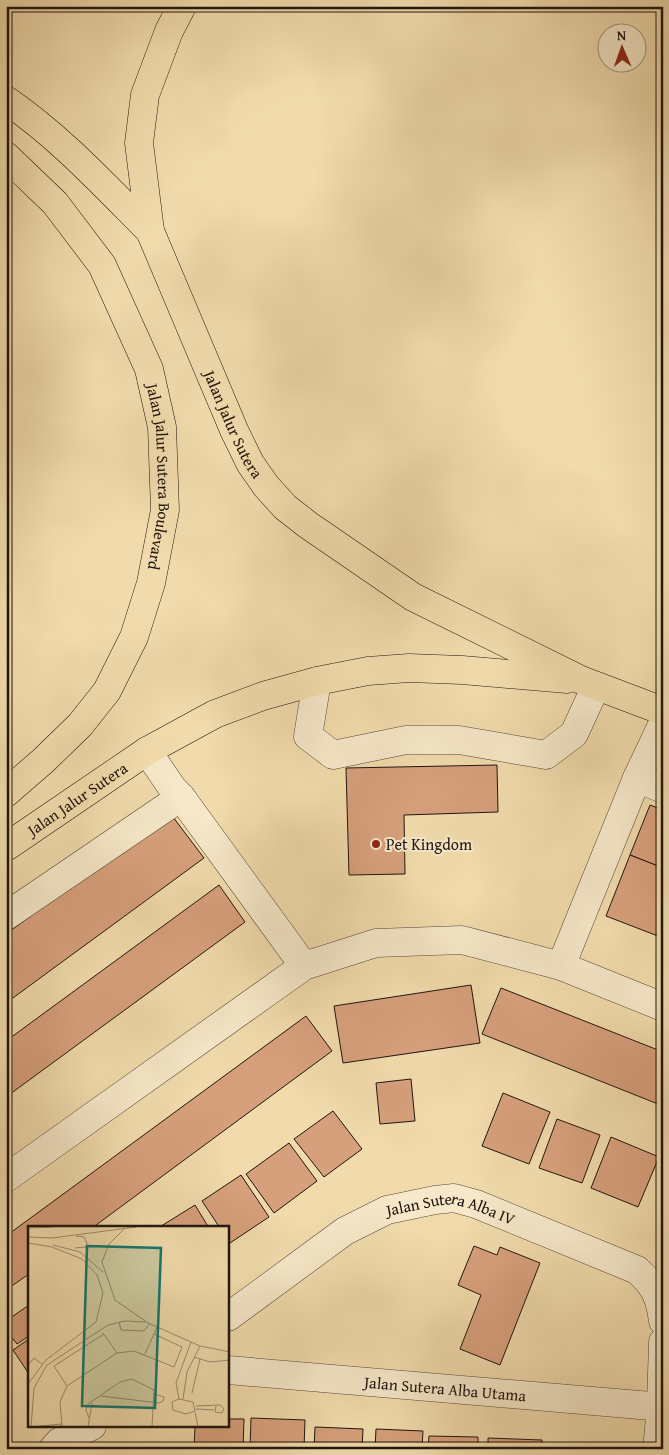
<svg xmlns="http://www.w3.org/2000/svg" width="669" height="1455" font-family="'Gentium Book Plus',serif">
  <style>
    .building { fill: #d7a07c; stroke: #1f150e }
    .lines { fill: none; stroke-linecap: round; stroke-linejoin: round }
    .minor-casing { stroke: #544636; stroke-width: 29 }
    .major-casing { stroke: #1f150e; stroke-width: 29 }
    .minor { stroke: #f6e8c9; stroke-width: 28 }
    .major { stroke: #f1dbac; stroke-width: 28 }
    .poi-dot { fill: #8f2418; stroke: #f6e8c9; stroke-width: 2 }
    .labels { text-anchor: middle; stroke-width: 4; stroke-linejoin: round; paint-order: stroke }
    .street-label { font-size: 16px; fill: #1f150e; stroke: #f6e8c9 }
    .poi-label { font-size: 16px; fill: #1f150e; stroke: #f6e8c9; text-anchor: start }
    .inset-road { fill: none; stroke: #9d8c6d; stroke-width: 1 }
    .view { fill: #0f766e; fill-opacity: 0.15; stroke: #0f766e; stroke-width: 2.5 }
    .inset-edge { fill: none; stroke: #1f150e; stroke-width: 2.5 }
  </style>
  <rect width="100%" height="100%" fill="#f1dbac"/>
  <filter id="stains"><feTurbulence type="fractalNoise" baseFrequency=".004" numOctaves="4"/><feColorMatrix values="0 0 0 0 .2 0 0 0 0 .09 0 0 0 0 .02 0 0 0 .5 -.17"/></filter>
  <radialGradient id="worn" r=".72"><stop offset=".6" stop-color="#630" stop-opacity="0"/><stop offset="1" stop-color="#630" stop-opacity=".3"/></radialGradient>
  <g class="building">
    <polygon points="497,765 498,812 404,815 405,874 349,875 346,768"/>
    <polygon points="650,805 663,810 663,868 630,855"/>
    <polygon points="170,813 204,858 6,1003 6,934"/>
    <polygon points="630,855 663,868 663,938 606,916"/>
    <polygon points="219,885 245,922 6,1097 6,1041"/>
    <polygon points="471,985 480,1043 343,1063 334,1006"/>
    <polygon points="501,988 663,1052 663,1106 482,1034"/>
    <polygon points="306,1016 332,1051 92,1228 29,1228 29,1274 6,1290 6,1236"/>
    <polygon points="411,1079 415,1121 380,1124 376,1083"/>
    <polygon points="503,1093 550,1112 529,1164 482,1146"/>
    <polygon points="333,1111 362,1149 324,1177 294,1139"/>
    <polygon points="557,1119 600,1135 582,1183 539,1168"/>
    <polygon points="611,1137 659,1157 638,1207 591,1188"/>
    <polygon points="289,1143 317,1181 274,1213 246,1174"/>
    <polygon points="241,1175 269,1217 230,1243 228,1239 228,1228 220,1228 202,1201"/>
    <polygon points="195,1205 209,1228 158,1228"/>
    <polygon points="474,1246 497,1255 500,1247 540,1263 500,1365 460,1349 481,1295 458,1285"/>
    <polygon points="29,1305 29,1336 17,1344 6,1330 6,1321"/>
    <polygon points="29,1339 29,1374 13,1350"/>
    <polygon points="251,1418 305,1420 304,1449 250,1449"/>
    <polygon points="228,1419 244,1419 243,1449 194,1449 195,1426 228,1426"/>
    <polygon points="315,1427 363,1429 362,1449 314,1449"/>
    <polygon points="376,1429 423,1431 422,1449 375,1449"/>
    <polygon points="429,1436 478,1437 478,1449 428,1449"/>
    <polygon points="488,1438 542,1440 542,1449 488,1449"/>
  </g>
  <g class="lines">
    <g class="minor-casing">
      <g id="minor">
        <polyline points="317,681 308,736 333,755 406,740 459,740 546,755 574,734 596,686"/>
        <polyline points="147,751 173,789 181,797 304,966"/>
        <polyline points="637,778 663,789"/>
        <polyline points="6,916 181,797"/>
        <polyline points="561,966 637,778 663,723"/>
        <polyline points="6,1178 304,966 376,943 462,940 561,966 663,1007"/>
        <path id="s1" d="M228 1317 345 1231 387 1210 435 1200 454 1198 476 1204 637 1270C655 1286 660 1297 663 1321"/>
        <path id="s2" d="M228 1370 663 1407"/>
        <polyline points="53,1449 59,1442 92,1426"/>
        <polyline points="657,1449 661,1407 663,1342"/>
      </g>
    </g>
    <g class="major-casing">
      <g id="major">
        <path id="s3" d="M182 6 169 31 145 95 139 143 150 231 234 430 250 463 266 486 285 507 308 525 413 597 581 680 663 711"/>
        <path d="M6 100C60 137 104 185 150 231"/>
        <path id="s4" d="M6 156 55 203 102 265 149 369 162 427 165 510 151 583 134 637 107 691 80 725 44 760 6 793"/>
        <path id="s5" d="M6 847 147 751 215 714 263 696 317 681 368 671 409 668 462 670 567 679"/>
      </g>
    </g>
    <use href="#minor" class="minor"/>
    <use href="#major" class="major"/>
  </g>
  <circle class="poi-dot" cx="376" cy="844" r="5"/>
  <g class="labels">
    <g class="street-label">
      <text dy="6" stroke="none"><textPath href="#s3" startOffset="444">Jalan Jalur Sutera</textPath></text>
      <text dy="6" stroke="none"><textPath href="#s4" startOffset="369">Jalan Jalur Sutera Boulevard</textPath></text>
      <text dy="6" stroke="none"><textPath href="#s5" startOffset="86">Jalan Jalur Sutera</textPath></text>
      <text dy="6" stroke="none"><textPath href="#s1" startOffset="258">Jalan Sutera Alba IV</textPath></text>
      <text dy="6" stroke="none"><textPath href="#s2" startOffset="218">Jalan Sutera Alba Utama</textPath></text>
    </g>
    <g class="poi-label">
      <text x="386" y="850">Pet Kingdom</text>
    </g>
  </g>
  <g transform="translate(28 1226)">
    <rect width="201" height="201" fill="#f1dbac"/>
    <path class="inset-road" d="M0 2 25 1M97 2 81 18 74 36 87 74 120 97 172 120 202 126M0 11 24 12 108 1M0 17 24 21 54 33 69 49 75 67 68 96 18 134 0 158M25 19 52 26 75 46M47 22 58 21 59 17 56 11 48 10M91 96 93 104 116 105 122 97M75 107 89 127M117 128 129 101M166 131 182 136 202 134M0 139 6 132 14 138M26 140 76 108M26 140 39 160M164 167 172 133M73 170 131 177 135 175 136 171 127 168M151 173 165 176 167 185 158 188 145 184 144 176ZM151 173 148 157 163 116M155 173 159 146 172 120M168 180 192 179 196 183 194 187 187 186 188 180M168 183 186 184M167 186 170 201M61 192 58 184 60 178 92 156 104 153 126 164 124 201M3 201 34 198M3 201 6 162 19 139 80 99 97 95 117 96M34 201 32 176 39 160 89 127 106 125 146 141 154 121 126 108M60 201 64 177"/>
    <path class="view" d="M59 20 133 22 127 182 54 180Z"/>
    <rect width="201" height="201" class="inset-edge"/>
  </g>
  <rect width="669" height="1455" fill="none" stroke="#f1dbac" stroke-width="25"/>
  <rect x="8" y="8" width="654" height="1440" fill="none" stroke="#1f150e" stroke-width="2.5"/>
  <rect x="12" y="12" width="644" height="1430" fill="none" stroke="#1f150e"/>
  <g transform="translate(622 48) rotate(358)"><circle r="24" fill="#f6e8c9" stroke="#a0947e"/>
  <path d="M0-4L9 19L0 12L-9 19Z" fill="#8f2418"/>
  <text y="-8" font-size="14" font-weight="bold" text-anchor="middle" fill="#1f150e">N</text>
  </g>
  <rect width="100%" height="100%" filter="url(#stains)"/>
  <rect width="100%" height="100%" fill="url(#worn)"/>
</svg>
